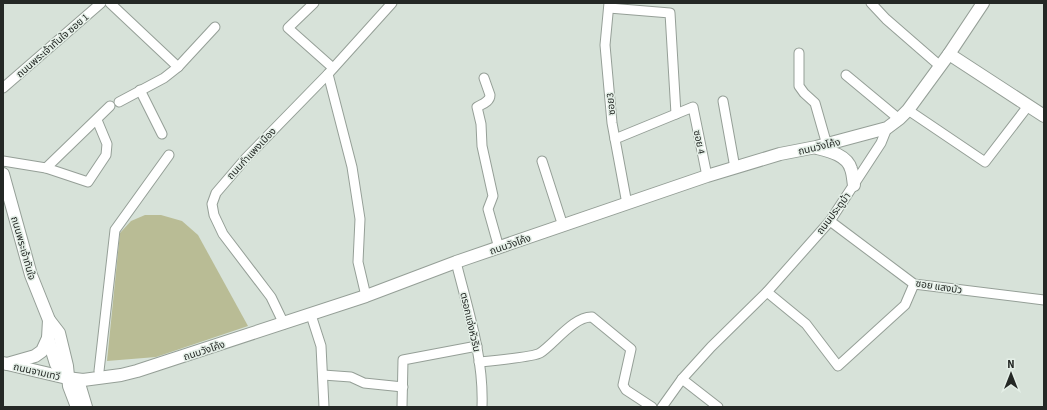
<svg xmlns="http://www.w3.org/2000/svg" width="1047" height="410" font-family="'Source Sans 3','Noto Sans Thai',sans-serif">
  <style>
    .green { fill: #b9bc95 }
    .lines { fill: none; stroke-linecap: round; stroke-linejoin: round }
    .street-casing { stroke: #959f97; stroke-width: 11 }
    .secondary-casing { stroke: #959f97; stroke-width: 14 }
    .street { stroke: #fff; stroke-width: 9 }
    .secondary { stroke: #fff; stroke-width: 12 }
    .labels { text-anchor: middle; stroke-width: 3; stroke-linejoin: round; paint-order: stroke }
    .street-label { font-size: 10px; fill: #242825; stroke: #e4efe7 }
  </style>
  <rect width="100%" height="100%" fill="#d7e2d9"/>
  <polygon class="green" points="145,215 161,215 182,221 198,235 248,326 156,357 107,361 120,233 131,221"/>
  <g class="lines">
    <g class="street-casing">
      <g id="street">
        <polyline points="110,3 178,67"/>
        <polyline points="314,3 288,28 333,68"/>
        <polyline points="609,3 605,45 612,123 627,204"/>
        <polyline points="871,3 886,19 940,66"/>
        <polyline points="609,8 670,13 676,114"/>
        <polyline points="799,53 799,86 804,93 815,103 827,145"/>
        <polyline points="328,74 352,167 360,219 358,262 366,296"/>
        <polyline points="846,75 899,119"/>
        <path d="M484 78 490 95C490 102 482 104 477 107L481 124 482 146 493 196 488 209 499 248"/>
        <polyline points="3,88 101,3"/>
        <polyline points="140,90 162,134"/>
        <polyline points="723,101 735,168"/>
        <polyline points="119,102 164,78 178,67 215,27"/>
        <polyline points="908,110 985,162 1028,106"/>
        <polyline points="615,139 693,107 707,176"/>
        <polyline points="3,161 46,168 88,182 106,155 107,144 97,120"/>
        <polyline points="542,161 563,226"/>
        <polyline points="46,168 110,106"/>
        <polyline points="830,221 914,284 1044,300"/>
        <path d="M456 262C468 310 484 358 482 407"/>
        <polyline points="767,292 806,324 838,366 905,305 914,284"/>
        <polyline points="311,315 321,346 324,407"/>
        <polyline points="284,324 271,297 223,234 214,215 212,204 216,193 246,158 328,74 392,3"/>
        <path d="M479 362C489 361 534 357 540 353 554 344 574 316 592 317L631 349 623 385 626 390 652 407"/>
        <polyline points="99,371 115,230 169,155"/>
        <polyline points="323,375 351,377 364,383 403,387"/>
        <polyline points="682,379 718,407"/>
        <polyline points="402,407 403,360 477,346"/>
        <polyline points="662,407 682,379 711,347 767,292 830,221 881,143 887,128"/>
      </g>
    </g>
    <g class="secondary-casing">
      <g id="secondary">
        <polyline points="949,54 1044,116"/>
        <path d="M817 148C829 151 847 155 851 169 853 174 853 180 854 185"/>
        <polyline points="3,174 31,275 49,320 59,333 67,366 69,386 77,407"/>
        <polyline points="49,320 48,338 56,364 67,378 80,387 86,407"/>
        <polyline points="3,363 67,378 83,380 121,375 137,371 366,296 456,262 707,176 780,154 816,147 887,128 899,119 908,110 949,54 983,3"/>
        <polyline points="7,364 35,356 42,351 48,338"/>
      </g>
    </g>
    <use href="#street" class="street"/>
    <use href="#secondary" class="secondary"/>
  </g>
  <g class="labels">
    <g class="street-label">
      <text transform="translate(52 45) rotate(-41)" y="4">ถนนพระเจ้าทันใจ ซอย 1</text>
      <text transform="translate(610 104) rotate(-95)" y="4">ซอย3</text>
      <text transform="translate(700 142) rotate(78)" y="4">ซอย 4</text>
      <text transform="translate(819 146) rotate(-13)" y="4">ถนนวังโค้ง</text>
      <text transform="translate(251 153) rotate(-47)" y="4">ถนนกำแพงเมือง</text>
      <text transform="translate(833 213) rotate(-53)" y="4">ถนนประตูม้า</text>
      <text transform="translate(510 244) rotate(-19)" y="4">ถนนวังโค้ง</text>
      <text transform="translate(24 248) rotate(74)" y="4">ถนนพระเจ้าทันใจ</text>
      <text transform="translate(939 286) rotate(9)" y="4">ซอย แสงบัว</text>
      <text transform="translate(471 322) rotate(77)" y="4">ตรอกแจ่งหัวริน</text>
      <text transform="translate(204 350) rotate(-18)" y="4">ถนนวังโค้ง</text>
      <text transform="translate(37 371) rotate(13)" y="4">ถนนจามเทวี</text>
    </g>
  </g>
  <rect width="1047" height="410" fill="none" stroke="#242825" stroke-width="8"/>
  <g transform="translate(1011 374)" stroke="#e4efe7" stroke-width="3" paint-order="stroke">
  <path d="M0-3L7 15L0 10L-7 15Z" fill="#242825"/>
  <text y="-6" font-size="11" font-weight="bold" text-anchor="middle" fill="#242825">N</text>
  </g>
</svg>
